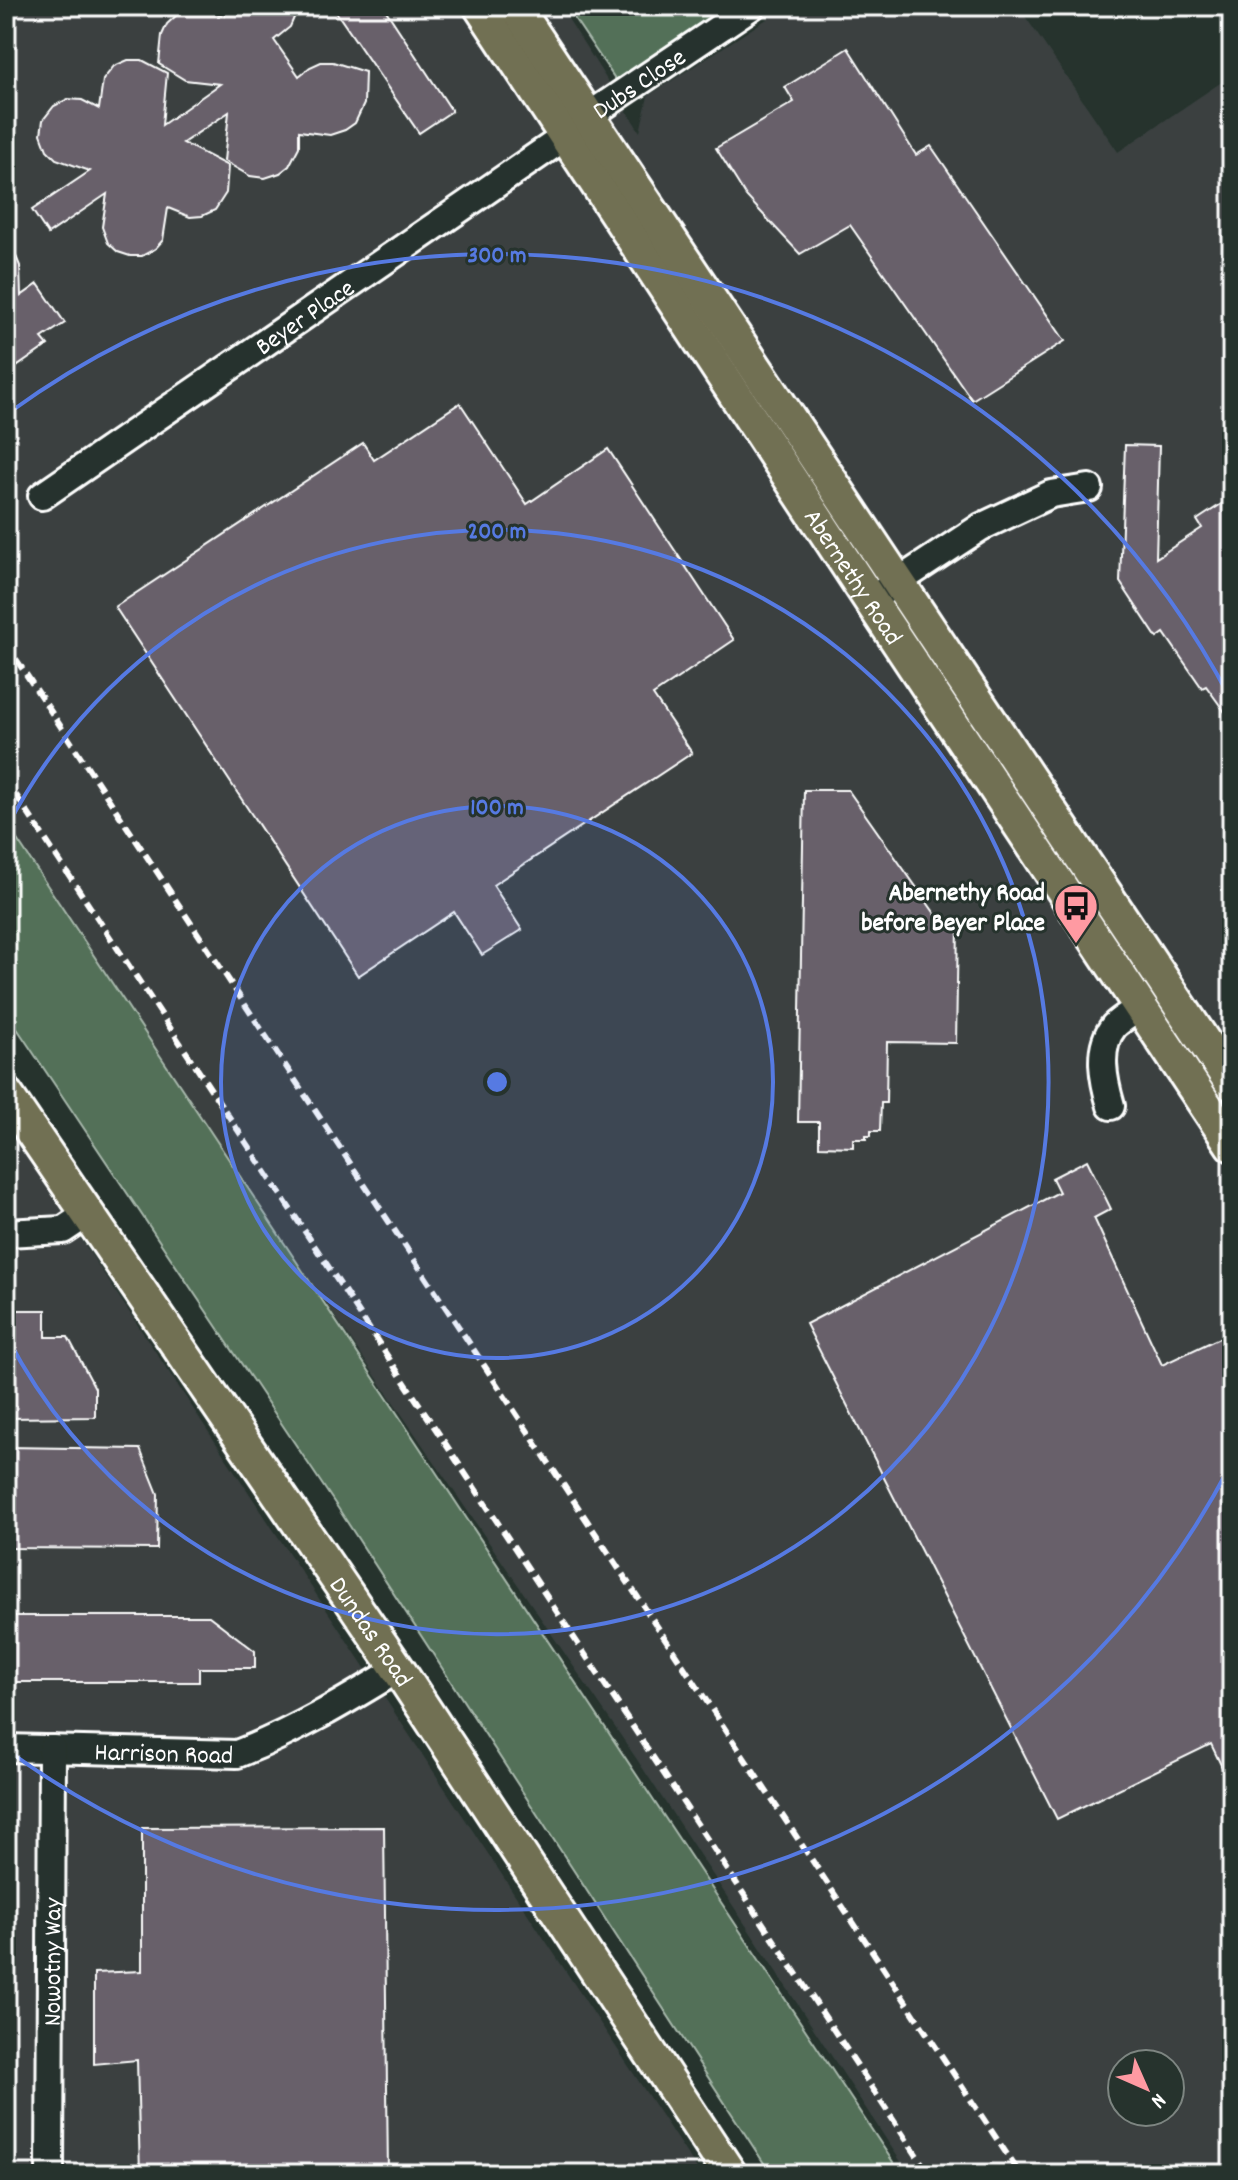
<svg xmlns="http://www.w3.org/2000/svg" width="1238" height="2180" font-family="Dekko,sans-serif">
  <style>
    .built { fill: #3a4140; fill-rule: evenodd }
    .green { fill: #527058; stroke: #a8b8ac; stroke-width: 2 }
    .building { fill: #67616b; stroke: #fff; stroke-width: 2 }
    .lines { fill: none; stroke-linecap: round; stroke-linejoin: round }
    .minor-casing { stroke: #fff; stroke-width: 32 }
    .major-casing { stroke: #fff; stroke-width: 38 }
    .minor { stroke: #26332d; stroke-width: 26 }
    .major { stroke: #716f52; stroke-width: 32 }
    .rail { stroke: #fff; stroke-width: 6; stroke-dasharray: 12 6; stroke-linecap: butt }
    .ring { fill: none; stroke: #567ae2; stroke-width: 4 }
    .labels { text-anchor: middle; stroke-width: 6; stroke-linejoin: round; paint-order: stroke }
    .street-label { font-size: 26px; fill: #fff; stroke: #26332d }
    .poi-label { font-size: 26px; font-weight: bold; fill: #fff; stroke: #26332d; text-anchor: end }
    .centre { fill: #567ae2; stroke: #26332d; stroke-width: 4 }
    .ring-label { font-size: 24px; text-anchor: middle; font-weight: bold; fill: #567ae2; stroke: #26332d; stroke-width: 6; stroke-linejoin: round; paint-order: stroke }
  </style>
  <rect width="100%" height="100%" fill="#26332d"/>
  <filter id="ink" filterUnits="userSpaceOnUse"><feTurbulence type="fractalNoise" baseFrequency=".0125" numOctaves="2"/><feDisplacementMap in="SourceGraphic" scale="16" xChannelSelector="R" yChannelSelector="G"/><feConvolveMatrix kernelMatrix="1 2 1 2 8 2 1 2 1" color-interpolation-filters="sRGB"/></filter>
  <g filter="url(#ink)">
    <g class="built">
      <path d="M6 6H560L640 132 648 96 787 6H1018L1118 152 1232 75V2174H909L638 1761 109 985 6 826ZM1122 2064H1170V2112H1122Z"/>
      <polygon points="6,1126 663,2118 700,2174 6,2174"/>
    </g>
    <g class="green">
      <polygon points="566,6 752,6 624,92"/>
      <polygon points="6,823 901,2174 771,2174 338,1508 6,1012"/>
    </g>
    <g class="building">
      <polygon points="226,6 299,6 290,27 274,40 299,76 310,67 321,62 333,62 365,72 364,104 355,123 345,130 330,135 299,131 299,147 289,166 280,173 265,178 250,176 224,161 229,112 183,143 228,166 226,193 215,210 202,216 190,217 168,208 163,240 155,249 142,256 130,256 118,252 108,243 102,227 107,194 48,234 32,210 90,171 56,159 47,150 41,134 43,120 54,106 68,99 82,100 99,109 103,80 114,66 128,60 142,60 167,73 162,125 220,84 185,80 159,64 162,35 167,24 179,13 191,9 202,9 225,16"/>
      <polygon points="332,6 383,6 452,111 419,133"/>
      <polygon points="848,48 916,155 931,146 1065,341 972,400 850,225 800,254 746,196 716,148 794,102 785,87"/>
      <polygon points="6,232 20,266 21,296 38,284 65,323 42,338 48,345 15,368 6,355"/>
      <polygon points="460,403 527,504 608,449 734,640 653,695 692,753 493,885 522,930 482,955 454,912 358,976 115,607 363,443 374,460"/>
      <polygon points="1125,445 1159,446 1156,558 1202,528 1197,520 1232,497 1232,722 1206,686 1202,688 1164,633 1157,638 1120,582"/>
      <polygon points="804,790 848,790 943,925 958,925 956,1043 887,1042 886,1103 881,1103 880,1131 871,1131 871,1136 866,1136 866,1139 853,1139 853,1147 819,1146 819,1122 798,1122"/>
      <polygon points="1087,1160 1111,1209 1094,1218 1162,1365 1232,1332 1232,1788 1211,1744 1057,1819 806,1324 1059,1192 1052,1178"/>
      <polygon points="6,1310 46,1310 46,1337 68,1337 95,1388 95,1417 6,1418"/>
      <polygon points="6,1447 140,1449 158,1494 157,1549 6,1548"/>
      <polygon points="6,1616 209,1616 255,1651 255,1668 199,1668 199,1682 6,1682"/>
      <polygon points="384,1827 388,2174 140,2174 137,2060 94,2064 94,1973 142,1971 142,1828"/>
    </g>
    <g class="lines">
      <g class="minor-casing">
        <g id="minor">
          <path id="s1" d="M42 496 566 136 587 117 752 6"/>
          <polyline points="870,600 981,527 1051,494 1089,488"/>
          <path d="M1111 1106C1104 1082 1096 1048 1114 1026 1121 1019 1132 1013 1140 1007"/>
          <polyline points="6,1233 63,1230 87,1214"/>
          <path id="s2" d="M6 1748 237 1754C294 1732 346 1701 398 1669"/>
          <path id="s3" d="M50 2174 52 1749"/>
        </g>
      </g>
      <g class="major-casing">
        <g id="major">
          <path id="s4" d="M480 6 870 600 1232 1145"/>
          <polyline points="515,6 1232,1084"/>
          <path id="s5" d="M6 1094 398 1669 730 2174"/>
        </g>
      </g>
      <use href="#minor" class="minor"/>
      <use href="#major" class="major"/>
      <g class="rail">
        <polyline points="6,644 1020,2174"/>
        <polyline points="6,780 929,2174"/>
      </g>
    </g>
  </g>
  <circle cx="497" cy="1082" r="276" fill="#567ae2" fill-opacity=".12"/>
  <g class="ring">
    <circle cx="497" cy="1082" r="276"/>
    <path d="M7 827A552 552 0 1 1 7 1337"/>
    <path d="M1231 1464A828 828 0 0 1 10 1752M10 412A828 828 0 0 1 1231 700"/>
  </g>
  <defs>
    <g id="bus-pin" transform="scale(2.3)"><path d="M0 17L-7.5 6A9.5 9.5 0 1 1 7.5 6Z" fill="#ff9aa2" stroke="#26332d"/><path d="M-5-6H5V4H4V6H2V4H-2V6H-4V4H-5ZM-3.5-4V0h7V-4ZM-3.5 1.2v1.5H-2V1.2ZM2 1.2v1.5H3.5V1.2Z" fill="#111"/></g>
  </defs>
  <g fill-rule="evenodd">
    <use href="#bus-pin" x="1076" y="906"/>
  </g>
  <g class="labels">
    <g class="street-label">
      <text dy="9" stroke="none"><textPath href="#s1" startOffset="726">Dubs Close</textPath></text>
      <text dy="9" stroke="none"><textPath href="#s1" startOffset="318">Beyer Place</textPath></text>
      <text dy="9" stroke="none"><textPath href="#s4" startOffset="682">Abernethy Road</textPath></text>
      <text dy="9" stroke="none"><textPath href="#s5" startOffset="650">Dundas Road</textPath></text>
      <text dy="9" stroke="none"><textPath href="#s2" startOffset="158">Harrison Road</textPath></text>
      <text dy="9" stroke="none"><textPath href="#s3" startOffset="212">Nowotny Way</textPath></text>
    </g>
    <g class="poi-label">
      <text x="1045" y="900">Abernethy Road<tspan x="1045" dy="30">before Beyer Place</tspan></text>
    </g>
  </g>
  <circle cx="497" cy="1082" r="12" class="centre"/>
  <g class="ring-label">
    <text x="497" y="262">300 m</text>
    <text x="497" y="538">200 m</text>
    <text x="497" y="814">100 m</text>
  </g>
  <rect width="1238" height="2180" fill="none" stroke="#26332d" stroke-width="32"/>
  <rect x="16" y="16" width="1206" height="2148" fill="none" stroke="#fff" stroke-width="3" filter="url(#ink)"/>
  <g transform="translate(1146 2088) rotate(135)"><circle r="38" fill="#26332d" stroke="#7d8581" stroke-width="2"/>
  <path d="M0-6L14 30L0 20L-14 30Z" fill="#ff9aa2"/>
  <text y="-12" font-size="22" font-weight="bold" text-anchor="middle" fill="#ffffff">N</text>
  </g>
</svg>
